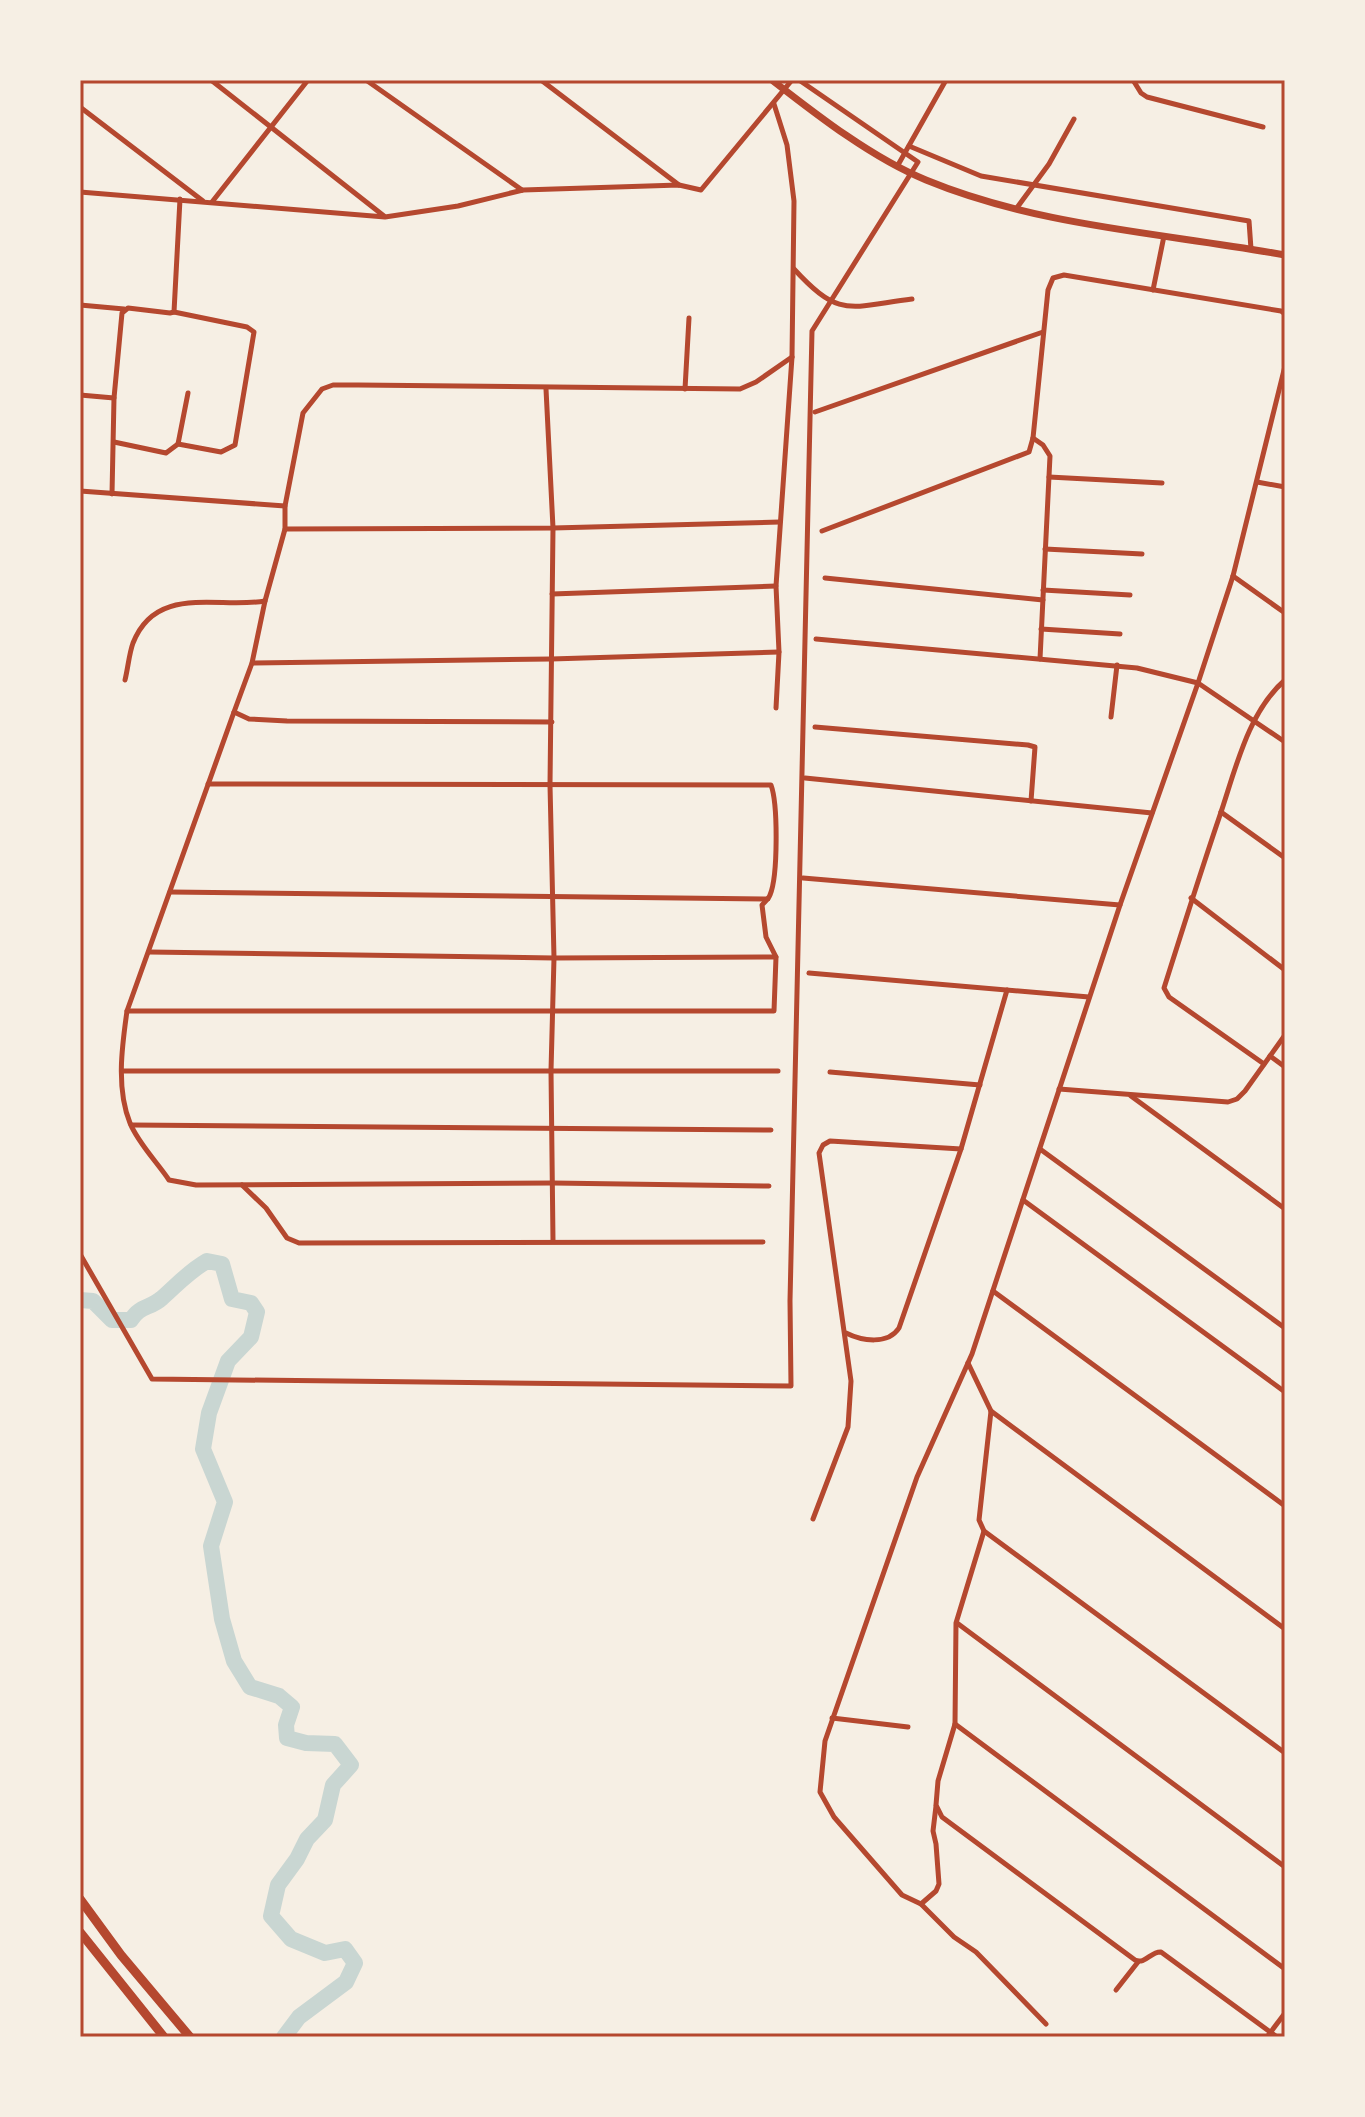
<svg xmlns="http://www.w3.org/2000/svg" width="1365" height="2117" font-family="'Golos Text',sans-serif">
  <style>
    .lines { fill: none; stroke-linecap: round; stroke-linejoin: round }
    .river { stroke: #c9d6d2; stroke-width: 16 }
    .minor { stroke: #b5482f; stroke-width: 5 }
    .secondary { stroke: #b5482f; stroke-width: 7 }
    .motorway { stroke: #b5482f; stroke-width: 9 }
    .neatline { fill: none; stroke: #b5482f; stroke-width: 3 }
  </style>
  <rect width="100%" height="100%" fill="#f6efe4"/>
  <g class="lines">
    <path class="river" d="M80 1300 93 1301 112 1320H131C140 1305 150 1309 162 1298 178 1284 188 1272 207 1261L222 1264 232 1299 251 1303 257 1312 251 1337 228 1361 209 1413 203 1449 225 1502 211 1546 222 1619 234 1661 250 1687 279 1696 292 1707 286 1725 287 1738 306 1743 335 1744 351 1765 333 1785 325 1820 307 1839 297 1859 278 1885 271 1916 291 1939 325 1953 345 1949 355 1963 346 1982 299 2017 284 2037"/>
    <g class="minor">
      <polyline points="211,80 384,216"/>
      <polyline points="366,80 522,190"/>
      <polyline points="541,80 679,185"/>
      <polyline points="1133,80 1141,93 1147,97 1263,127"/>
      <polyline points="774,104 787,145 794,201 792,357 776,586 779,652 776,708"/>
      <polyline points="80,107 203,201"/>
      <polyline points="909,146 981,176 1249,221 1251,249"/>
      <polyline points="898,165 946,80"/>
      <polyline points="80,192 385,217 458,206 523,190 679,185 701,190 792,80"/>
      <polyline points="212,202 308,80"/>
      <polyline points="1016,209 1049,164 1074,119"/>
      <path d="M794 269C840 319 849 307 912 299"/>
      <polyline points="1153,290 1164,236"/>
      <polyline points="80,305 124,309"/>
      <polyline points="546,389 553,528 550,785 554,958 551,1071 553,1241"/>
      <polyline points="685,389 689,318"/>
      <polyline points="80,395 114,398"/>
      <polyline points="815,412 1043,332"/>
      <polyline points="1033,438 1043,445 1050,456 1040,659"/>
      <polyline points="114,442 166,453 178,444 221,452 235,445 254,332 247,327 174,312"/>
      <polyline points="178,444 188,393"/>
      <polyline points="1049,477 1162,483"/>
      <polyline points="1257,482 1285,487"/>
      <polyline points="80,491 285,506"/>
      <polyline points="112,494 114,398 122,313 128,308 170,313 174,312 180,199"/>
      <polyline points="285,529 553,528 780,522"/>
      <polyline points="822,531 1029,452 1033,438 1048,290 1053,278 1064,275 1281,311 1285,314"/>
      <polyline points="1045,549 1142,554"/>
      <polyline points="1233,576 1285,613"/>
      <polyline points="825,578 1043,600"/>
      <polyline points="1043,590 1130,595"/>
      <polyline points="552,594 776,586"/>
      <polyline points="1041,629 1120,634"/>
      <polyline points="816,639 1137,668 1198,683 1285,742"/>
      <polyline points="252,663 551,659 779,652"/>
      <path d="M125 680C128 668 129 654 133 643 156 584 218 609 265 601"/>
      <path d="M234 712 127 1011C122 1046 116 1089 130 1123 138 1143 157 1162 169 1180L196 1185 553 1183 769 1186"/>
      <polyline points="1111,717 1117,665"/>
      <polyline points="552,722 287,721 249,719 234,712 252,663 265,601 285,529 285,506 303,413 322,389 333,385 358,385 740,389 756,382 792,357"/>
      <polyline points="815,727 1028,745 1035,747 1031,801"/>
      <polyline points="805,778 1152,813"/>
      <polyline points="1221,812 1285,858"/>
      <polyline points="803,878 1120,905"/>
      <polyline points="170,892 768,899"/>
      <polyline points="1191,898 1285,970"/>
      <polyline points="149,952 554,958 776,957"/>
      <polyline points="809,973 1089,997"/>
      <path d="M127 1011H774L776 957 766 937 762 905C764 903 769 898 770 895 778 876 778 804 771 785L208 784"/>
      <polyline points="1270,1056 1285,1067"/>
      <path d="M1264 1064 1169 997 1164 988C1182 931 1200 874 1219 818 1235 772 1247 713 1285 680"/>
      <polyline points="123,1071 778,1071"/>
      <polyline points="830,1072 980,1085"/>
      <polyline points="1059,1089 1228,1102 1237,1099 1245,1091 1285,1035"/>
      <polyline points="1131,1096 1285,1209"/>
      <polyline points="131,1125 771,1130"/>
      <polyline points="1040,1149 1285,1328"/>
      <polyline points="242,1185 266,1208 287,1238 299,1243 763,1242"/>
      <polyline points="1023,1200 1285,1392"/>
      <polyline points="80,1254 152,1379 791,1386 790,1301 812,331 918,162 799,80"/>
      <polyline points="993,1291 1285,1506"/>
      <path d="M846 1333C862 1341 888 1345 899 1328L961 1149 1007 990"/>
      <path d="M968 1363 991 1411 979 1520 984 1531 956 1623 955 1724 938 1781 936 1805 942 1817 1135 1960C1145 1965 1151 1951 1161 1952L1277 2037"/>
      <polyline points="991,1411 1285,1629"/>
      <polyline points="813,1519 848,1427 851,1381 819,1153 823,1145 830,1141 961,1149"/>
      <polyline points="984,1531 1285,1753"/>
      <polyline points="957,1623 1285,1867"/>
      <polyline points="832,1718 908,1727"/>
      <polyline points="955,1724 1285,1969"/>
      <polyline points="936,1806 933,1831 936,1844 939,1884 936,1891 921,1904 954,1937 976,1952 1046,2024"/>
      <polyline points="921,1904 902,1895 834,1817 820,1792 825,1741 917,1477 972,1354 1120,905 1198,683 1233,576 1285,366"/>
      <polyline points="1116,1990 1138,1962"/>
      <polyline points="1267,2037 1285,2013"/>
    </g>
    <path class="secondary" d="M772 80C817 115 872 158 926 180 1040 227 1165 233 1285 255"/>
    <g class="motorway">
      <polyline points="80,1899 121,1955 190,2037"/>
      <polyline points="80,1932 164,2037"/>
    </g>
  </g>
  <rect width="1365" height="2117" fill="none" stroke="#f6efe4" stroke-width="164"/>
  <rect x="82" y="82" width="1201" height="1953" class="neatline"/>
</svg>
